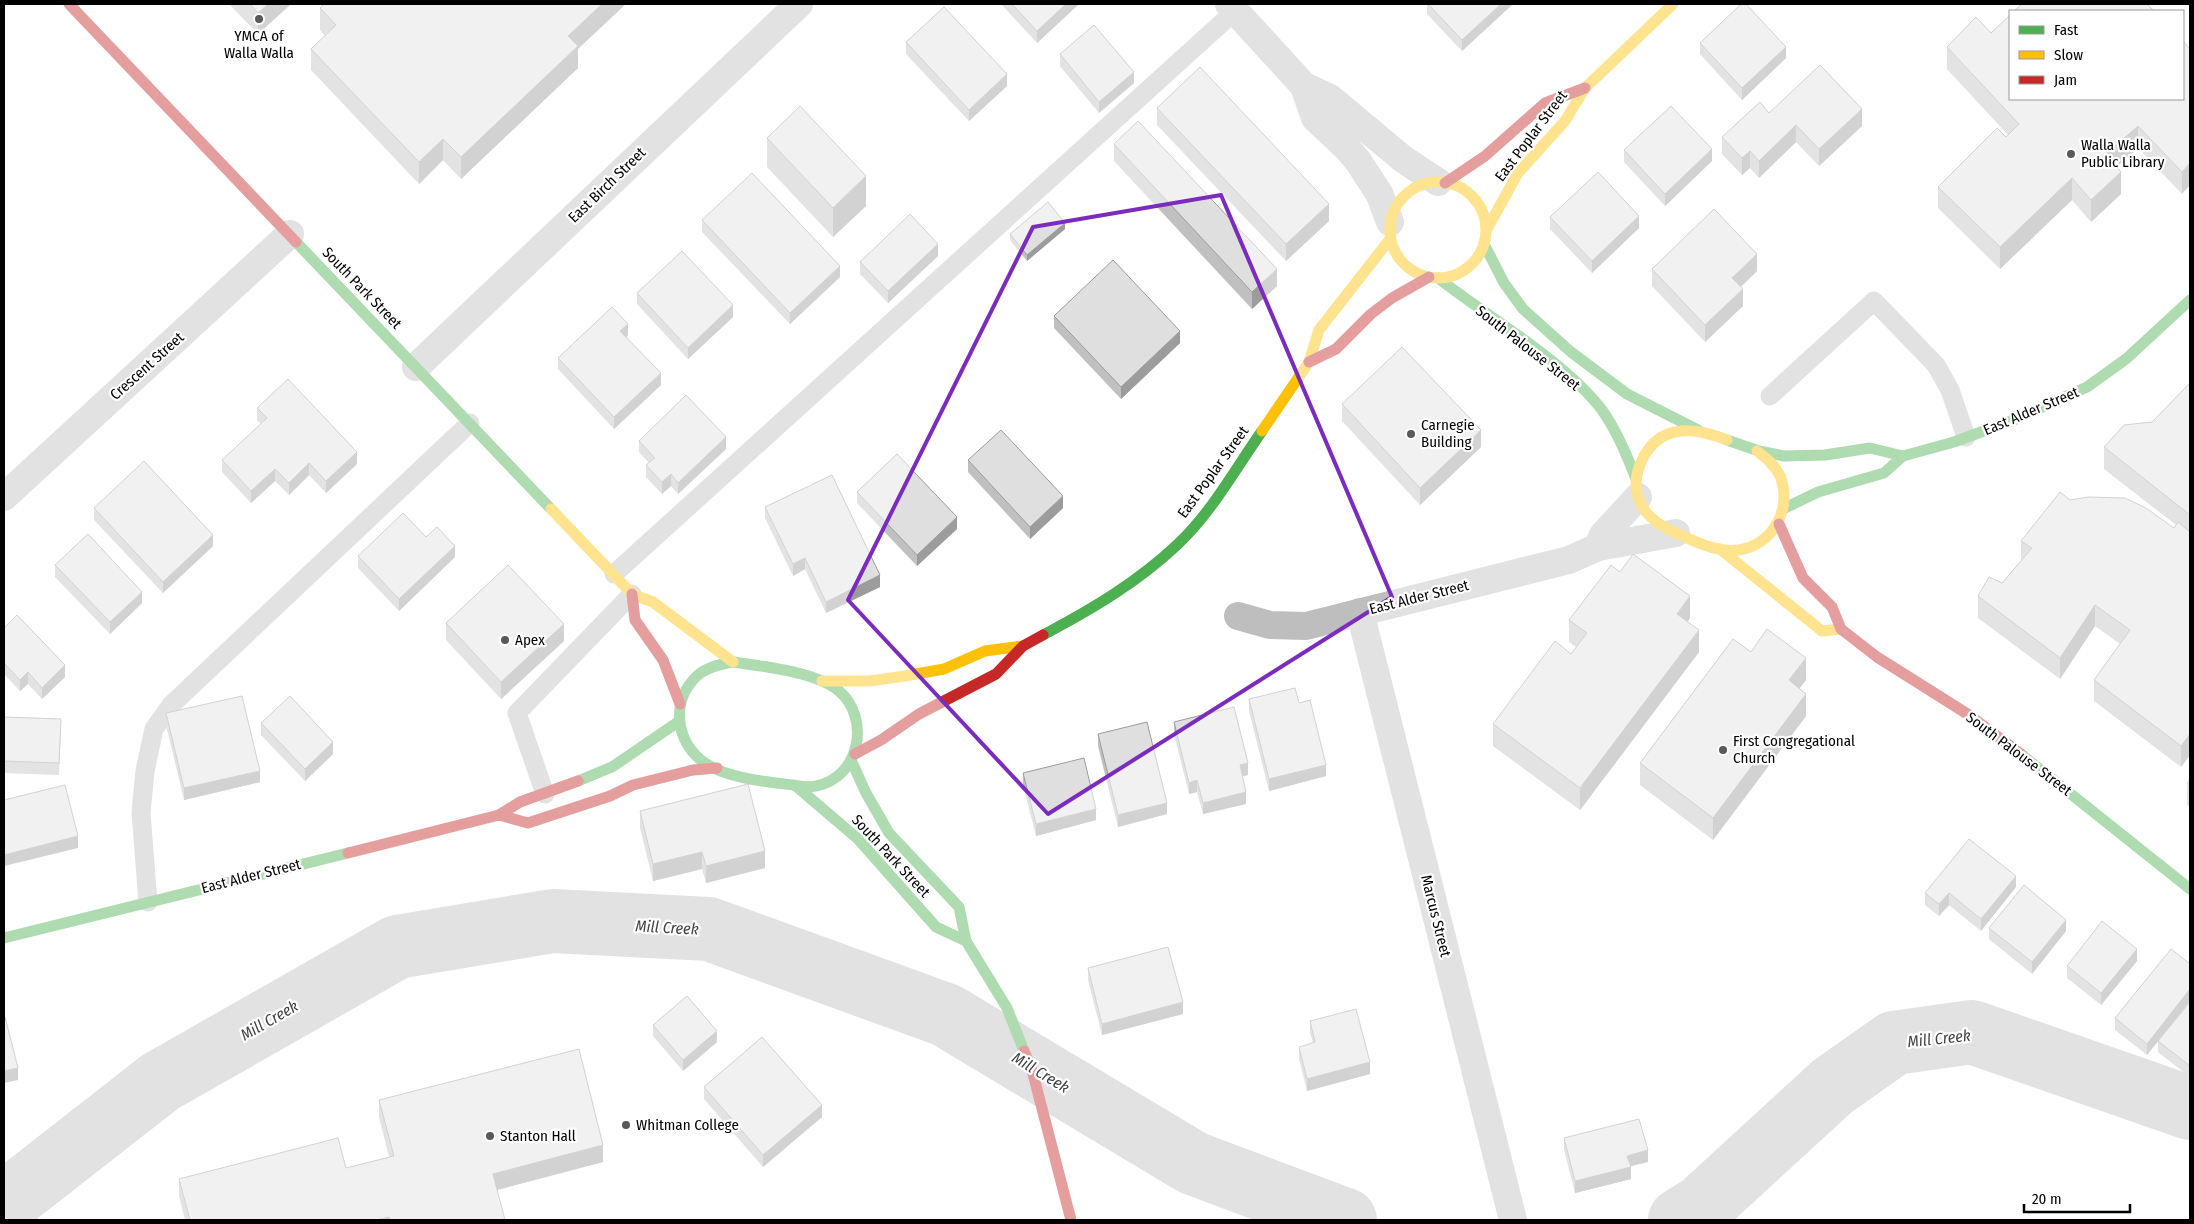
<svg xmlns="http://www.w3.org/2000/svg" width="2194" height="1224" font-family="'Fira Sans Condensed',sans-serif">
  <style>
    .lines { fill: none; stroke-linecap: round; stroke-linejoin: round }
    .river { stroke: #bfbfbf; stroke-width: 64 }
    .lane { stroke: #bebebe; stroke-width: 19 }
    .street { stroke: #bebebe; stroke-width: 28 }
    .fast { stroke: #4caf50; stroke-width: 11 }
    .slow { stroke: #ffc107; stroke-width: 11 }
    .jam { stroke: #c62828; stroke-width: 11 }
    .wall { fill: #c0c0c0 }
    .shaded-wall { fill: #9c9c9c }
    .building { fill: #dfdfdf; stroke: #9c9c9c }
    .marked { fill: none; stroke: #7b2cbf; stroke-width: 4; stroke-linejoin: round }
    .poi-dot { fill: #595959; stroke: #fff; stroke-width: 2 }
    .labels { text-anchor: middle; stroke-width: 4.5; stroke-linejoin: round; paint-order: stroke }
    .poi-label { font-size: 15px; fill: #000; stroke: #fff; text-anchor: start }
    .street-label { font-size: 15px; fill: #000; stroke: #fff }
    .water-label { font-size: 16px; font-style: italic; fill: #444; stroke: #fff }
  </style>
  <rect width="100%" height="100%" fill="#fff"/>
  <g class="lines">
    <g class="river">
      <polyline points="4,1204 160,1082 397,947 553,921 709,929 946,1015 1193,1163 1345,1220"/>
      <polyline points="1680,1220 1701,1207 1833,1086 1894,1043 1972,1032 2190,1108"/>
    </g>
    <g class="lane">
      <polyline points="1770,396 1874,301 1936,365 1950,390 1966,437"/>
      <polyline points="614,574 1235,11"/>
      <polyline points="545,794 517,713 632,594"/>
      <polyline points="148,902 141,813 145,771 154,729 171,705 470,423"/>
    </g>
    <g class="street">
      <polyline points="1229,4 1304,86 1330,98 1403,159 1438,182"/>
      <polyline points="1304,86 1315,118 1347,148 1358,161 1380,195 1390,222"/>
      <polyline points="416,367 799,4"/>
      <polyline points="4,497 290,234"/>
      <polyline points="1598,547 1603,535 1638,497"/>
      <polyline points="1360,612 1513,1220"/>
      <polyline points="1238,616 1270,625 1306,626 1569,560 1598,547 1676,533"/>
    </g>
    <g class="fast">
      <polyline points="296,242 551,509"/>
      <polyline points="1484,244 1504,283 1523,309 1571,352 1627,394 1698,430"/>
      <path d="M1438 278C1489 318 1564 360 1602 410 1617 431 1627 455 1636 479"/>
      <polyline points="1727,440 1759,451 1784,456 1825,455 1870,448 1903,456"/>
      <polyline points="1785,508 1818,492 1884,473 1903,456 1954,442 2016,419 2087,387 2126,359 2190,300"/>
      <path d="M1043 635C1092 609 1138 582 1178 544 1212 512 1236 468 1262 431"/>
      <path d="M733 662C761 666 817 672 839 691 871 718 860 778 816 786 808 788 800 786 793 785 768 782 726 778 705 763 675 743 670 700 698 675 707 667 721 664 733 662Z"/>
      <polyline points="2022,755 2190,889"/>
      <polyline points="851,760 866,793 889,833 959,907 966,941 1007,1008 1024,1051"/>
      <polyline points="578,781 612,767 678,722"/>
      <polyline points="796,786 858,839 936,927 966,941"/>
      <polyline points="4,938 348,853"/>
    </g>
    <g class="slow">
      <circle cx="1438" cy="230" r="48"/>
      <polyline points="1487,229 1518,173 1565,121 1585,88 1673,4"/>
      <polyline points="1262,431 1309,362 1319,330 1390,239"/>
      <path d="M1727 440C1711 434 1693 428 1675 432 1649 437 1632 469 1637 494 1642 514 1658 525 1676 533 1694 541 1717 553 1738 550 1773 546 1793 508 1780 476 1775 465 1766 458 1757 451"/>
      <polyline points="551,509 632,594 653,602 733,662"/>
      <polyline points="1720,549 1822,631 1841,629"/>
      <polyline points="822,681 869,681 905,676 944,669 985,651 1023,646"/>
    </g>
    <g class="jam">
      <polyline points="69,4 296,242"/>
      <polyline points="1445,183 1485,156 1545,103 1585,88"/>
      <polyline points="1309,362 1336,349 1371,314 1392,298 1429,277"/>
      <polyline points="1779,524 1803,578 1832,607 1841,629 1877,657 1969,715 2022,755"/>
      <polyline points="632,594 635,620 663,660 680,704"/>
      <polyline points="855,754 881,740 919,714 996,674 1023,646 1043,635"/>
      <polyline points="499,815 528,823 610,796 633,785 693,770 717,768"/>
      <polyline points="348,853 499,815 520,802 578,781"/>
      <polyline points="1024,1051 1032,1070 1071,1220"/>
    </g>
  </g>
  <g class="wall">
    <polygon points="229,4 291,4 258,34"/>
    <polygon points="1001,4 1079,4 1037,43"/>
    <polygon points="1427,4 1513,4 1462,51 1427,14"/>
    <polygon points="320,8 578,49 578,68 461,179 443,160 419,184 311,70 311,49 325,36 320,30"/>
    <polygon points="1991,33 2183,99 2182,194 2138,148 2116,167 2121,194 2091,222 2072,200 2000,269 1938,208 1938,187 2008,135 1947,69 1947,47"/>
    <polygon points="906,42 1007,86 969,121 906,54"/>
    <polygon points="1700,43 1786,58 1742,100 1700,54"/>
    <polygon points="1060,54 1134,83 1099,113 1060,66"/>
    <polygon points="1157,108 1329,221 1286,261 1157,125"/>
    <polygon points="1769,113 1862,126 1819,166 1796,142 1759,178 1750,168 1742,175 1722,154 1722,137"/>
    <polygon points="767,138 866,206 833,237 767,167"/>
    <polygon points="1114,144 1277,286 1252,309 1114,161"/>
    <polygon points="1624,150 1712,161 1665,206 1624,162"/>
    <polygon points="1550,217 1639,228 1592,273 1550,229"/>
    <polygon points="702,220 840,277 790,324 702,232"/>
    <polygon points="1065,229 1027,261 1010,240 1010,234"/>
    <polygon points="938,256 888,303 860,274 860,262"/>
    <polygon points="1652,269 1757,271 1741,287 1743,306 1705,342 1652,286"/>
    <polygon points="637,293 733,317 688,359 637,304"/>
    <polygon points="1054,316 1180,343 1121,399 1054,328"/>
    <polygon points="628,335 627,337 661,385 614,429 558,369 558,358"/>
    <polygon points="2190,383 2190,755 2181,767 2094,701 2094,680 2120,644 2095,626 2060,679 1978,618 1978,596 2002,583 2021,561 2021,541 2070,500 2174,528 2176,525 2104,469 2104,447 2152,422"/>
    <polygon points="1342,404 1481,447 1420,505 1342,421"/>
    <polygon points="257,408 357,464 326,493 309,475 289,495 275,481 251,503 222,472 222,460 261,424 257,420"/>
    <polygon points="639,441 726,449 678,494 671,486 662,494 646,477 646,465 649,463 639,452"/>
    <polygon points="968,460 1063,508 1030,539 968,472"/>
    <polygon points="857,492 957,529 917,566 857,503"/>
    <polygon points="765,507 880,587 826,613 805,569 793,576 765,518"/>
    <polygon points="94,508 213,546 163,593 94,520"/>
    <polygon points="426,537 455,557 399,611 358,568 358,556"/>
    <polygon points="55,565 142,603 110,634 55,577"/>
    <polygon points="1620,572 1690,618 1687,622 1699,652 1580,810 1493,746 1493,724 1571,654 1576,647 1569,642 1569,620"/>
    <polygon points="446,623 564,641 501,699 446,640"/>
    <polygon points="4,628 65,677 42,699 28,684 20,691 4,674"/>
    <polygon points="1751,652 1806,680 1799,688 1806,716 1713,840 1640,785 1640,763"/>
    <polygon points="1249,699 1299,703 1326,776 1269,791 1249,711"/>
    <polygon points="166,713 260,782 184,800 166,725"/>
    <polygon points="4,717 61,730 59,775 4,773"/>
    <polygon points="1174,722 1248,775 1242,776 1246,804 1203,814 1197,792 1189,794 1174,734"/>
    <polygon points="261,723 333,754 305,781 261,735"/>
    <polygon points="1098,734 1167,814 1118,827 1098,746"/>
    <polygon points="1023,773 1096,820 1036,836 1023,785"/>
    <polygon points="2190,779 2190,807 2187,805 2187,783"/>
    <polygon points="640,811 765,868 706,883 702,869 653,881 640,828"/>
    <polygon points="2016,887 1981,931 1949,905 1939,916 1925,905 1925,893"/>
    <polygon points="1989,928 2066,931 2032,974 1989,939"/>
    <polygon points="2137,961 2101,1005 2067,978 2067,966"/>
    <polygon points="2190,964 2190,1001 2147,1055 2115,1030 2115,1018"/>
    <polygon points="1088,968 1183,1014 1102,1035 1088,980"/>
    <polygon points="2190,1002 2190,1077 2158,1052 2158,1041"/>
    <polygon points="1310,1021 1370,1074 1307,1091 1299,1059 1299,1047 1313,1043 1310,1033"/>
    <polygon points="653,1025 717,1042 683,1071 653,1036"/>
    <polygon points="704,1087 822,1117 763,1167 704,1099"/>
    <polygon points="379,1100 603,1162 497,1190 505,1220 185,1220 179,1196 179,1179 346,1168 389,1157 379,1117"/>
    <polygon points="1564,1138 1648,1162 1631,1166 1631,1179 1575,1193 1564,1150"/>
  </g>
  <g class="shaded-wall">
    <polygon points="268,4 291,4 258,34 258,13"/>
    <polygon points="602,4 626,4 578,49 578,68 461,179 461,157 568,36"/>
    <polygon points="1066,4 1079,4 1037,43 1037,31"/>
    <polygon points="1501,4 1513,4 1462,51 1462,40"/>
    <polygon points="1786,47 1786,58 1742,100 1742,88"/>
    <polygon points="1134,72 1134,83 1099,113 1099,102"/>
    <polygon points="1007,74 1007,86 969,121 969,110"/>
    <polygon points="1862,109 1862,126 1819,166 1819,149"/>
    <polygon points="1796,125 1796,142 1759,178 1759,161"/>
    <polygon points="2138,126 2138,148 2106,176 2106,154"/>
    <polygon points="443,139 443,160 419,184 419,162"/>
    <polygon points="1712,149 1712,161 1665,206 1665,194"/>
    <polygon points="1750,151 1750,168 1742,175 1742,158"/>
    <polygon points="2190,163 2190,185 2182,194 2182,172"/>
    <polygon points="2121,172 2121,194 2091,222 2091,200"/>
    <polygon points="866,176 866,206 833,237 833,208"/>
    <polygon points="2072,178 2072,200 2000,269 2000,247"/>
    <polygon points="1329,204 1329,221 1286,261 1286,244"/>
    <polygon points="1639,216 1639,228 1592,273 1592,261"/>
    <polygon points="1065,223 1065,229 1027,261 1027,255"/>
    <polygon points="938,244 938,256 888,303 888,291"/>
    <polygon points="1757,254 1757,271 1732,295 1732,278"/>
    <polygon points="840,266 840,277 790,324 790,313"/>
    <polygon points="1277,269 1277,286 1252,309 1252,292"/>
    <polygon points="1743,289 1743,306 1705,342 1705,325"/>
    <polygon points="733,305 733,317 688,359 688,348"/>
    <polygon points="628,324 628,335 620,342 620,331"/>
    <polygon points="1180,331 1180,343 1121,399 1121,387"/>
    <polygon points="661,373 661,385 614,429 614,417"/>
    <polygon points="1481,430 1481,447 1420,505 1420,488"/>
    <polygon points="726,437 726,449 678,494 678,483"/>
    <polygon points="357,452 357,464 326,493 326,481"/>
    <polygon points="309,463 309,475 289,495 289,483"/>
    <polygon points="275,469 275,481 251,503 251,491"/>
    <polygon points="671,474 671,486 662,494 662,482"/>
    <polygon points="1063,496 1063,508 1030,539 1030,527"/>
    <polygon points="957,517 957,529 917,566 917,555"/>
    <polygon points="213,535 213,546 163,593 163,582"/>
    <polygon points="455,546 455,557 399,611 399,599"/>
    <polygon points="805,558 805,569 793,576 793,564"/>
    <polygon points="880,575 880,587 826,613 826,602"/>
    <polygon points="142,592 142,603 110,634 110,622"/>
    <polygon points="1690,596 1690,618 1677,636 1677,614"/>
    <polygon points="2095,605 2095,626 2060,679 2060,658"/>
    <polygon points="564,624 564,641 501,699 501,682"/>
    <polygon points="1699,630 1699,652 1580,810 1580,788"/>
    <polygon points="1806,658 1806,680 1789,702 1789,680"/>
    <polygon points="65,665 65,677 42,699 42,688"/>
    <polygon points="28,672 28,684 20,691 20,680"/>
    <polygon points="1806,694 1806,716 1713,840 1713,818"/>
    <polygon points="2190,734 2190,755 2181,767 2181,746"/>
    <polygon points="333,742 333,754 305,781 305,769"/>
    <polygon points="1248,763 1248,775 1240,777 1240,765"/>
    <polygon points="1326,765 1326,776 1269,791 1269,779"/>
    <polygon points="260,771 260,782 184,800 184,788"/>
    <polygon points="1197,780 1197,792 1189,794 1189,783"/>
    <polygon points="1246,792 1246,804 1203,814 1203,803"/>
    <polygon points="1167,803 1167,814 1118,827 1118,815"/>
    <polygon points="1096,809 1096,820 1036,836 1036,824"/>
    <polygon points="78,836 78,848 4,866 4,855"/>
    <polygon points="765,851 765,868 706,883 706,866"/>
    <polygon points="702,852 702,869 653,881 653,864"/>
    <polygon points="2016,876 2016,887 1981,931 1981,919"/>
    <polygon points="1949,893 1949,905 1939,916 1939,904"/>
    <polygon points="2066,920 2066,931 2032,974 2032,962"/>
    <polygon points="2137,949 2137,961 2101,1005 2101,993"/>
    <polygon points="2190,989 2190,1001 2147,1055 2147,1044"/>
    <polygon points="1183,1002 1183,1014 1102,1035 1102,1024"/>
    <polygon points="717,1031 717,1042 683,1071 683,1060"/>
    <polygon points="1370,1062 1370,1074 1307,1091 1307,1079"/>
    <polygon points="18,1068 18,1080 4,1083 4,1071"/>
    <polygon points="822,1105 822,1117 763,1167 763,1155"/>
    <polygon points="603,1145 603,1162 493,1191 493,1174"/>
    <polygon points="1648,1150 1648,1162 1627,1167 1627,1156"/>
    <polygon points="1631,1167 1631,1179 1575,1193 1575,1181"/>
    <polygon points="389,1217 389,1220 377,1220"/>
  </g>
  <g class="building">
    <polygon points="250,4 268,4 258,13"/>
    <polygon points="324,4 602,4 568,36 578,46 461,157 443,139 419,162 311,49 336,25 320,8"/>
    <polygon points="1012,4 1066,4 1037,31"/>
    <polygon points="1428,4 1501,4 1462,40"/>
    <polygon points="1741,4 1746,4 1786,47 1742,88 1700,43"/>
    <polygon points="2022,4 2147,4 2154,11 2014,11"/>
    <polygon points="944,7 1007,74 969,110 906,42"/>
    <polygon points="2010,15 2010,99 2183,99 2183,41 2190,49 2190,163 2182,172 2138,126 2106,154 2121,172 2091,200 2072,178 2000,247 1938,187 1997,128 2006,137 2019,124 1947,47 1976,17 1991,33"/>
    <polygon points="1094,25 1134,72 1099,102 1060,54"/>
    <polygon points="1820,65 1862,109 1819,149 1796,125 1759,161 1750,151 1742,158 1722,137 1760,102 1769,113"/>
    <polygon points="1200,67 1329,204 1286,244 1157,108"/>
    <polygon points="800,106 866,176 833,208 767,138"/>
    <polygon points="1671,106 1712,149 1665,194 1624,150"/>
    <polygon points="1138,121 1277,269 1252,292 1114,144"/>
    <polygon points="1598,172 1639,216 1592,261 1550,217"/>
    <polygon points="752,173 840,266 790,313 702,220"/>
    <polygon points="1048,202 1065,223 1027,255 1010,234"/>
    <polygon points="1714,209 1757,254 1732,278 1743,289 1705,325 1652,269"/>
    <polygon points="910,214 938,244 888,291 860,262"/>
    <polygon points="682,251 733,305 688,348 637,293"/>
    <polygon points="1113,260 1180,331 1121,387 1054,316"/>
    <polygon points="612,307 628,324 620,331 661,373 614,417 558,358"/>
    <polygon points="1402,347 1481,430 1420,488 1342,404"/>
    <polygon points="288,379 357,452 326,481 309,463 289,483 275,469 251,491 222,460 267,418 257,408"/>
    <polygon points="2190,383 2190,515 2104,447 2124,425 2152,422"/>
    <polygon points="686,395 726,437 678,483 671,474 662,482 646,465 655,458 639,441"/>
    <polygon points="1001,430 1063,496 1030,527 968,460"/>
    <polygon points="897,454 957,517 917,555 857,492"/>
    <polygon points="144,461 213,535 163,582 94,508"/>
    <polygon points="832,475 880,575 826,602 805,558 793,564 765,507"/>
    <polygon points="2060,492 2070,500 2088,497 2125,498 2146,508 2174,528 2178,522 2190,532 2190,734 2181,746 2094,680 2130,630 2095,605 2060,658 1978,596 1989,577 2002,583 2032,548 2021,541"/>
    <polygon points="403,513 426,537 437,527 455,546 399,599 358,556"/>
    <polygon points="88,534 142,592 110,622 55,565"/>
    <polygon points="1633,554 1690,596 1677,614 1699,630 1580,788 1493,724 1555,641 1571,654 1587,633 1569,620 1611,565 1620,572"/>
    <polygon points="508,565 564,624 501,682 446,623"/>
    <polygon points="17,615 65,665 42,688 28,672 20,680 4,663 4,628"/>
    <polygon points="1767,629 1806,658 1789,680 1806,694 1713,818 1640,763 1733,639 1751,652"/>
    <polygon points="1295,688 1299,703 1310,700 1326,765 1269,779 1249,699"/>
    <polygon points="242,696 260,771 184,788 166,713"/>
    <polygon points="290,696 333,742 305,769 261,723"/>
    <polygon points="1234,707 1248,763 1240,765 1246,792 1203,803 1197,780 1189,783 1174,722"/>
    <polygon points="4,717 61,719 59,763 4,761"/>
    <polygon points="1147,722 1167,803 1118,815 1098,734"/>
    <polygon points="1084,758 1096,809 1036,824 1023,773"/>
    <polygon points="2190,779 2190,785 2187,783"/>
    <polygon points="748,784 765,851 706,866 702,852 653,864 640,811"/>
    <polygon points="65,785 78,836 4,855 4,800"/>
    <polygon points="1969,839 2016,876 1981,919 1949,893 1939,904 1925,893"/>
    <polygon points="2024,885 2066,920 2032,962 1989,928"/>
    <polygon points="2102,921 2137,949 2101,993 2067,966"/>
    <polygon points="1168,947 1183,1002 1102,1024 1088,968"/>
    <polygon points="2171,949 2190,964 2190,989 2147,1044 2115,1018"/>
    <polygon points="687,996 717,1031 683,1060 653,1025"/>
    <polygon points="2190,1002 2190,1066 2158,1041"/>
    <polygon points="1356,1009 1370,1062 1307,1079 1299,1047 1315,1042 1310,1021"/>
    <polygon points="5,1017 18,1068 4,1071 4,1018"/>
    <polygon points="762,1037 822,1105 763,1155 704,1087"/>
    <polygon points="579,1049 603,1145 493,1174 505,1220 391,1220 389,1217 377,1220 190,1220 179,1179 338,1138 346,1168 394,1156 379,1100"/>
    <polygon points="1639,1119 1648,1150 1627,1156 1631,1167 1575,1181 1564,1138"/>
  </g>
  <path d="M0 0H2194V1224H0ZM1221 195 1392 597 1048 814 848 600 1033 227Z" fill="#fff" fill-opacity=".55" fill-rule="evenodd"/>
  <path class="marked" d="M1221 195 1392 597 1048 814 848 600 1033 227Z"/>
  <g class="poi-dot">
    <circle cx="259" cy="19" r="5"/>
    <circle cx="2071" cy="154" r="5"/>
    <circle cx="1411" cy="434" r="5"/>
    <circle cx="505" cy="640" r="5"/>
    <circle cx="1723" cy="750" r="5"/>
    <circle cx="626" cy="1125" r="5"/>
    <circle cx="490" cy="1136" r="5"/>
  </g>
  <g class="labels">
    <g class="poi-label">
      <text x="259" y="41" text-anchor="middle">YMCA of<tspan x="259" dy="17">Walla Walla</tspan></text>
      <text x="2081" y="150">Walla Walla<tspan x="2081" dy="17">Public Library</tspan></text>
      <text x="1421" y="430">Carnegie<tspan x="1421" dy="17">Building</tspan></text>
      <text x="515" y="645">Apex</text>
      <text x="1733" y="746">First Congregational<tspan x="1733" dy="17">Church</tspan></text>
      <text x="636" y="1130">Whitman College</text>
      <text x="500" y="1141">Stanton Hall</text>
    </g>
    <g class="street-label">
      <text transform="translate(1531 136) rotate(-53)" y="5">East Poplar Street</text>
      <text transform="translate(607 185) rotate(-44)" y="5">East Birch Street</text>
      <text transform="translate(362 288) rotate(46)" y="5">South Park Street</text>
      <text transform="translate(1528 348) rotate(38)" y="5">South Palouse Street</text>
      <text transform="translate(147 366) rotate(-42)" y="5">Crescent Street</text>
      <text transform="translate(2031 411) rotate(-23)" y="5">East Alder Street</text>
      <text transform="translate(1213 472) rotate(-54)" y="5">East Poplar Street</text>
      <text transform="translate(1419 597) rotate(-14)" y="5">East Alder Street</text>
      <text transform="translate(2019 754) rotate(37)" y="5">South Palouse Street</text>
      <text transform="translate(891 856) rotate(47)" y="5">South Park Street</text>
      <text transform="translate(251 876) rotate(-14)" y="5">East Alder Street</text>
      <text transform="translate(1436 916) rotate(76)" y="5">Marcus Street</text>
    </g>
    <g class="water-label">
      <text transform="translate(667 927) rotate(3)" y="6">Mill Creek</text>
      <text transform="translate(269 1020) rotate(-30)" y="6">Mill Creek</text>
      <text transform="translate(1939 1038) rotate(-6)" y="6">Mill Creek</text>
      <text transform="translate(1041 1072) rotate(31)" y="6">Mill Creek</text>
    </g>
  </g>
  <rect width="2194" height="1224" fill="none" stroke="#000000" stroke-width="10"/>
  <rect x="2009" y="10" width="175" height="90" fill="#ffffff" stroke="#999999"/>
  <rect x="2019" y="26" width="25" height="8" fill="#4caf50" stroke="#999999"/>
  <text x="2054" y="35" font-size="15" fill="#000000">Fast</text>
  <rect x="2019" y="51" width="25" height="8" fill="#ffc107" stroke="#999999"/>
  <text x="2054" y="60" font-size="15" fill="#000000">Slow</text>
  <rect x="2019" y="76" width="25" height="8" fill="#c62828" stroke="#999999"/>
  <text x="2054" y="85" font-size="15" fill="#000000">Jam</text>
  <path d="M2024 1204v8h106v-8" fill="none" stroke="#000000" stroke-width="2.5"/>
  <text x="2032" y="1204" font-size="15" fill="#000000" stroke="#ffffff" stroke-width="4" paint-order="stroke">20 m</text>
</svg>
